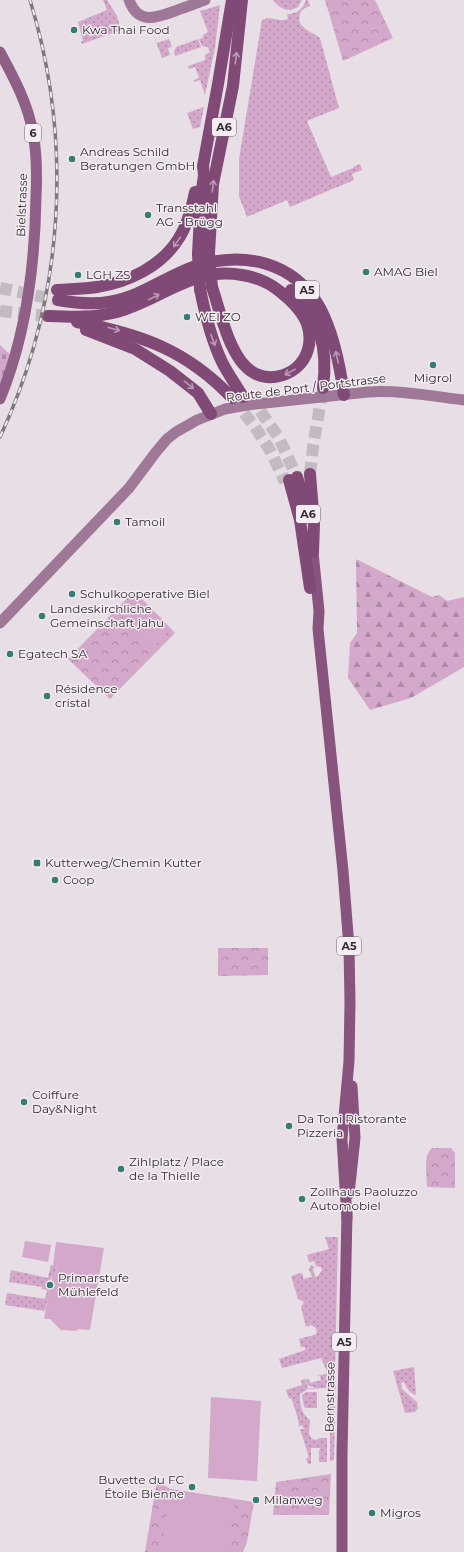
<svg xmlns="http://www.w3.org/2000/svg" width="464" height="1552" font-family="Montserrat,sans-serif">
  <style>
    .grass { fill: url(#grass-dots) }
    .forest { fill: url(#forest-firs) }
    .cemetery { fill: url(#cemetery-stones) }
    .park { fill: url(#park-crowns) }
    .garden { fill: #d4a8ca }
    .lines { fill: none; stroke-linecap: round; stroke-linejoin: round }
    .motorway-tunnel { stroke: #c3bbc1; stroke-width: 12; stroke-dasharray: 12 6; stroke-linecap: butt }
    .secondary { stroke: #a07897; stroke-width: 11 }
    .primary { stroke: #8f5f85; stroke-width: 11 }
    .trunk { stroke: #88547e; stroke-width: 11 }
    .motorway { stroke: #804976; stroke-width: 12 }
    .rail-casing { stroke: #7e797d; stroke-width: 3.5 }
    .rail { stroke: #f5ecf3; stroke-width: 2; stroke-dasharray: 6; stroke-linecap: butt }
    .motorway-bridge { stroke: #804976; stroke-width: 12 }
    .oneway { stroke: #ba9ab4 }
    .poi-dot { fill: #357c74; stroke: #f5ecf3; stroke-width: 1.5 }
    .labels { text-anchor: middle; stroke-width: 3; stroke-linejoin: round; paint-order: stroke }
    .shield { fill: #f5ecf3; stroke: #6b666a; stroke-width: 1 }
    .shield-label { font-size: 11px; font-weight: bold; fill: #302d2f }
    .poi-label { font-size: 12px; fill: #302d2f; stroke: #f5ecf3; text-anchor: start }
    .street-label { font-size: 12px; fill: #302d2f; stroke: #f5ecf3 }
  </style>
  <defs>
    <pattern id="grass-dots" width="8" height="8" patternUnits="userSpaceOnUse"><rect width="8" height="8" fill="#d4a8ca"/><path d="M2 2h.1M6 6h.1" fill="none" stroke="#ac89a4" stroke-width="1.8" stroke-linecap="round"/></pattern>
    <pattern id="forest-firs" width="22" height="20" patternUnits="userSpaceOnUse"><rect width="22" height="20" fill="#d4a8ca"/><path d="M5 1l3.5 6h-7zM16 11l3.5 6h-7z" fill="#ac89a4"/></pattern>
    <pattern id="cemetery-stones" width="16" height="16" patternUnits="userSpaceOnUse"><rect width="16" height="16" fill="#d4a8ca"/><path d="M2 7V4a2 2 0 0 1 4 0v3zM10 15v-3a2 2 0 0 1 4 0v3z" fill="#ac89a4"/></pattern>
    <pattern id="park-crowns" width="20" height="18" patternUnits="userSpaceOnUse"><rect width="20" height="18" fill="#d4a8ca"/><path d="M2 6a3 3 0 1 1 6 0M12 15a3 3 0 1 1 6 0" fill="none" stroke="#ac89a4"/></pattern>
  </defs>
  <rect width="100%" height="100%" fill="#e8dfe6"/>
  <g class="grass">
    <polygon points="103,0 107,0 117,16 121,30 82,44 81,42 83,41 78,22 107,10"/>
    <path d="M273 0H302L298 7C288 13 280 9 273 0Z"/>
    <path d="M306 0H308L310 6C305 8 301 10 300 14 295 27 312 32 320 38L339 108 307 121 331 177 353 168V167L360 164 362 170 352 174 354 180 290 207 287 200 247 217 239 196V159L262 20C271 15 278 23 288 19L287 14C297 14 303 9 306 0Z"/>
    <polygon points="220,5 215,48 205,95 200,80 194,82 194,80 199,78 195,67 189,69 188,66 205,60 205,55 210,52 208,47 202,46 199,39 203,38 203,35 208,32 200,11"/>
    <polygon points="154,36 157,43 169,39 172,47 168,48 170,55 162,58"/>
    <polygon points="198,39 201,47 175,56 174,51 176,47"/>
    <polygon points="204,107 200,127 193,129 187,113"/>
    <polygon points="325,1237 338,1237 335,1375 326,1373 327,1372 321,1358 282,1368 279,1359 305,1350 305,1347 301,1347 299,1339 317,1334 316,1328 311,1325 306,1327 301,1307 304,1302 298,1299 291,1276 301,1273 303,1275 303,1279 312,1277 309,1269 311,1265 315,1267 313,1269 315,1277 318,1276 322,1270 321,1267 316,1266 314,1261 309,1262 307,1255 329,1249"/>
    <polygon points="51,1265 57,1266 55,1277 51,1277 48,1301 47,1301 45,1311 5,1305 7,1293 45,1299 47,1290 42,1289 42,1287 9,1282 11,1270 48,1278"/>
    <path d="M414 1367 416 1395C410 1394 406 1387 404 1382L401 1383 402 1389 417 1402 418 1408 415 1412 405 1413 393 1371Z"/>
    <polygon points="324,1374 336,1376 334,1460 330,1461 330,1392 326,1388 309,1389 308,1388 314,1388 314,1387 308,1386 305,1379 309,1379 310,1383 321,1380 320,1376 317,1376"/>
    <path d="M305 1379 308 1389 300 1394C300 1404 301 1414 310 1420L309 1433 311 1438 315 1440 320 1438H327V1461L326 1462H319V1450L321 1448H311V1464H308L306 1459 308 1458V1454L300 1429H304L302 1425 299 1427C299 1419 295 1410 292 1400L291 1398 289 1399 286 1390 302 1385 301 1380Z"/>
    <polygon points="306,1392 317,1392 317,1408 306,1408 304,1407 302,1395"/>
  </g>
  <polygon class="forest" points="356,559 432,597 439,595 447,601 464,597 464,667 411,698 370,710 348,678 350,643 357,633"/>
  <polygon class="cemetery" points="0,345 13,357 0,391"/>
  <g class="park">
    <polygon points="325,0 375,0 393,38 343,61"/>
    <polygon points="134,591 159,616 175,633 110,699 68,659"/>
    <polygon points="218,948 268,948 268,975 218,976"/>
    <path d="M432 1148H451L455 1153V1188L427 1187C427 1176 423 1155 432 1148Z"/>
    <polygon points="331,1474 329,1515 273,1515 276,1482"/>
    <polygon points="157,1480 170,1489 254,1502 247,1542 243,1552 145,1552"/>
  </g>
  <g class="garden">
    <polygon points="135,596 170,629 154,646 119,613"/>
    <polygon points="25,1241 51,1245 48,1262 22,1257"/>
    <polygon points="56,1242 104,1248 90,1330 78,1329 76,1331 61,1330 50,1319 44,1319 52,1277 55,1277 57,1266 53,1266"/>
    <polygon points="211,1397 261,1401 257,1481 208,1478"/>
    <polygon points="170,1489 235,1500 227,1552 161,1552"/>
  </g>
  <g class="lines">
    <g class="motorway-tunnel">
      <polyline points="0,288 58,300"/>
      <polyline points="0,311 48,316"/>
      <polyline points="250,396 279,438 297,477"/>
      <polyline points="233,399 255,427 271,452 285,482"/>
      <polyline points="310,474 313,447 323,388"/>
    </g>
    <g class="secondary">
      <path d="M129 0C138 25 156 18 175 11 185 7 195 4 205 0"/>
      <path d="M0 623 129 488 156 452 167 439 176 432 197 420 225 409 247 405 368 392C401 390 431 396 464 400"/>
    </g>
    <path class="primary" d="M0 52C14 78 28 104 33 133 37 154 37 176 36 197 35 264 26 336 0 399"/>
    <g class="trunk">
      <polyline points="313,552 319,611 318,629 343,871 349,947 350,1003 349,1061 342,1139 347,1219"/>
      <polyline points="349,1194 355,1138 352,1086"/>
      <polyline points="342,1552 342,1454 347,1213"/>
    </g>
    <g class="motorway">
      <polyline points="209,253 213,184 233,86 242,0"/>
      <polyline points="198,254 201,196 204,175 203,166 218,84 232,0"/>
      <path d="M200 289C205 314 211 339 222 362 228 374 236 385 243 397"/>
      <path d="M57 290C70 289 84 289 97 287 129 282 162 266 179 238 188 224 192 207 195 192"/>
      <path d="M291 290C321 318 328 349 323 388"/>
      <path d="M58 300C75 303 92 305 109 302 141 297 166 276 196 266 243 251 294 261 320 308 334 334 340 366 344 395"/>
      <path d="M48 316C72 317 94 318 117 312 161 300 193 266 242 275 255 277 268 282 278 290 291 300 304 312 308 327 312 342 308 358 296 368 285 377 269 380 256 374 230 362 221 313 212 287"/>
      <path d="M77 322C140 334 187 350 232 398"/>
      <polyline points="86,330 135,349 170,371 198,393 211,414"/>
      <polyline points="310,474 314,524 313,552"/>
      <polyline points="297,477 306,507"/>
      <polyline points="289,480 300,520 310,588"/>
    </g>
    <g class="rail-casing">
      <path id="rail" d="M0 437C64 300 74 144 30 0"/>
    </g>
    <use href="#rail" class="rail"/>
    <g class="motorway-bridge">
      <polyline points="209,253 212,287"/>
      <polyline points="198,254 200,289"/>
    </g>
  </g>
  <defs><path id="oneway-shaft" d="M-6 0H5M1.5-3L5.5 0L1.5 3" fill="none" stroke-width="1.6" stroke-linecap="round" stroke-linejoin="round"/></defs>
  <g class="oneway">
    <use href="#oneway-shaft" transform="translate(236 58) rotate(-83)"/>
    <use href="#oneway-shaft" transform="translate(213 186) rotate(-83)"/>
    <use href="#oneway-shaft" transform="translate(177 242) rotate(125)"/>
    <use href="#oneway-shaft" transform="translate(154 297) rotate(-27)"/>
    <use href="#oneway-shaft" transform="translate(114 329) rotate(15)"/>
    <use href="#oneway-shaft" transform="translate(213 340) rotate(70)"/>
    <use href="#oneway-shaft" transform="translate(337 357) rotate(-103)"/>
    <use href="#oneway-shaft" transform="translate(290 372) rotate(151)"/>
    <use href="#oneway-shaft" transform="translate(189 385) rotate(39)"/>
  </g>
  <g class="poi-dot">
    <circle cx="74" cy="30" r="4"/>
    <circle cx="72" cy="159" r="4"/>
    <circle cx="148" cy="215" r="4"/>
    <circle cx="366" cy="272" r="4"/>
    <circle cx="78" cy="275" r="4"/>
    <circle cx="187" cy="317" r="4"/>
    <circle cx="433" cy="365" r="4"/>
    <circle cx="117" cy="522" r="4"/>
    <circle cx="72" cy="594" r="4"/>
    <circle cx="42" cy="616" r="4"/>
    <circle cx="10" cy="654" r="4"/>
    <circle cx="47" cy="696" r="4"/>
    <rect x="33" y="859" width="8" height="8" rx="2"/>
    <circle cx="55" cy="880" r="4"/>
    <circle cx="24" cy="1102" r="4"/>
    <circle cx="289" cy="1126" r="4"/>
    <circle cx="121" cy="1169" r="4"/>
    <circle cx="302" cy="1199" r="4"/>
    <circle cx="50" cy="1285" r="4"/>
    <circle cx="192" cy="1487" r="4"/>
    <circle cx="256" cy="1500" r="4"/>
    <circle cx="372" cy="1513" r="4"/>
  </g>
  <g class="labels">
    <g class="shield">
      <rect x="212" y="118" width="24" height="18" rx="3"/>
      <rect x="25" y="124" width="16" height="18" rx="3"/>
      <rect x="295" y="281" width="24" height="18" rx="3"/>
      <rect x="296" y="505" width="24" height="18" rx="3"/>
      <rect x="337" y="937" width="24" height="18" rx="3"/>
      <rect x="332" y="1333" width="24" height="18" rx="3"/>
    </g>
    <g class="shield-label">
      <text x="224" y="131">A6</text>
      <text x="33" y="137">6</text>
      <text x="307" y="294">A5</text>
      <text x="308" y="518">A6</text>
      <text x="349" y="950">A5</text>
      <text x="344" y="1346">A5</text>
    </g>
    <g class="poi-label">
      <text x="82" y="34">Kwa Thai Food</text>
      <text x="80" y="156">Andreas Schild<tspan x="80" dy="14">Beratungen GmbH</tspan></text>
      <text x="156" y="212">Transstahl<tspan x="156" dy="14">AG - Brügg</tspan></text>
      <text x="374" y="276">AMAG Biel</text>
      <text x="86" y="279">LGH ZS</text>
      <text x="195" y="321">WEI ZO</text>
      <text x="433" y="382" text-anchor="middle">Migrol</text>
      <text x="125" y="526">Tamoil</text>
      <text x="80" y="598">Schulkooperative Biel</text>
      <text x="50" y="613">Landeskirchliche<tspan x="50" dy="14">Gemeinschaft jahu</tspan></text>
      <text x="18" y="658">Egatech SA</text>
      <text x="55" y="693">Résidence<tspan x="55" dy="14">cristal</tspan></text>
      <text x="45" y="867">Kutterweg/Chemin Kutter</text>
      <text x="63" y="884">Coop</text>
      <text x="32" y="1099">Coiffure<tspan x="32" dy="14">Day&amp;Night</tspan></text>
      <text x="297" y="1123">Da Toni Ristorante<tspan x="297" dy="14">Pizzeria</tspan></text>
      <text x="129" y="1166">Zihlplatz / Place<tspan x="129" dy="14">de la Thielle</tspan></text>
      <text x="310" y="1196">Zollhaus Paoluzzo<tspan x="310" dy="14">Automobiel</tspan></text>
      <text x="58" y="1282">Primarstufe<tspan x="58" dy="14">Mühlefeld</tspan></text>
      <text x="184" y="1484" text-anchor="end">Buvette du FC<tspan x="184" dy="14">Étoile Bienne</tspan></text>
      <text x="264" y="1504">Milanweg</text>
      <text x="380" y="1517">Migros</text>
    </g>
    <g class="street-label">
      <text transform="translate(22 205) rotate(-88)" y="4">Bielstrasse</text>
      <text transform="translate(306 388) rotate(-7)" y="4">Route de Port / Portstrasse</text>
      <text transform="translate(330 1397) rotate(-89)" y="4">Bernstrasse</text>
    </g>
  </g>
</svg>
